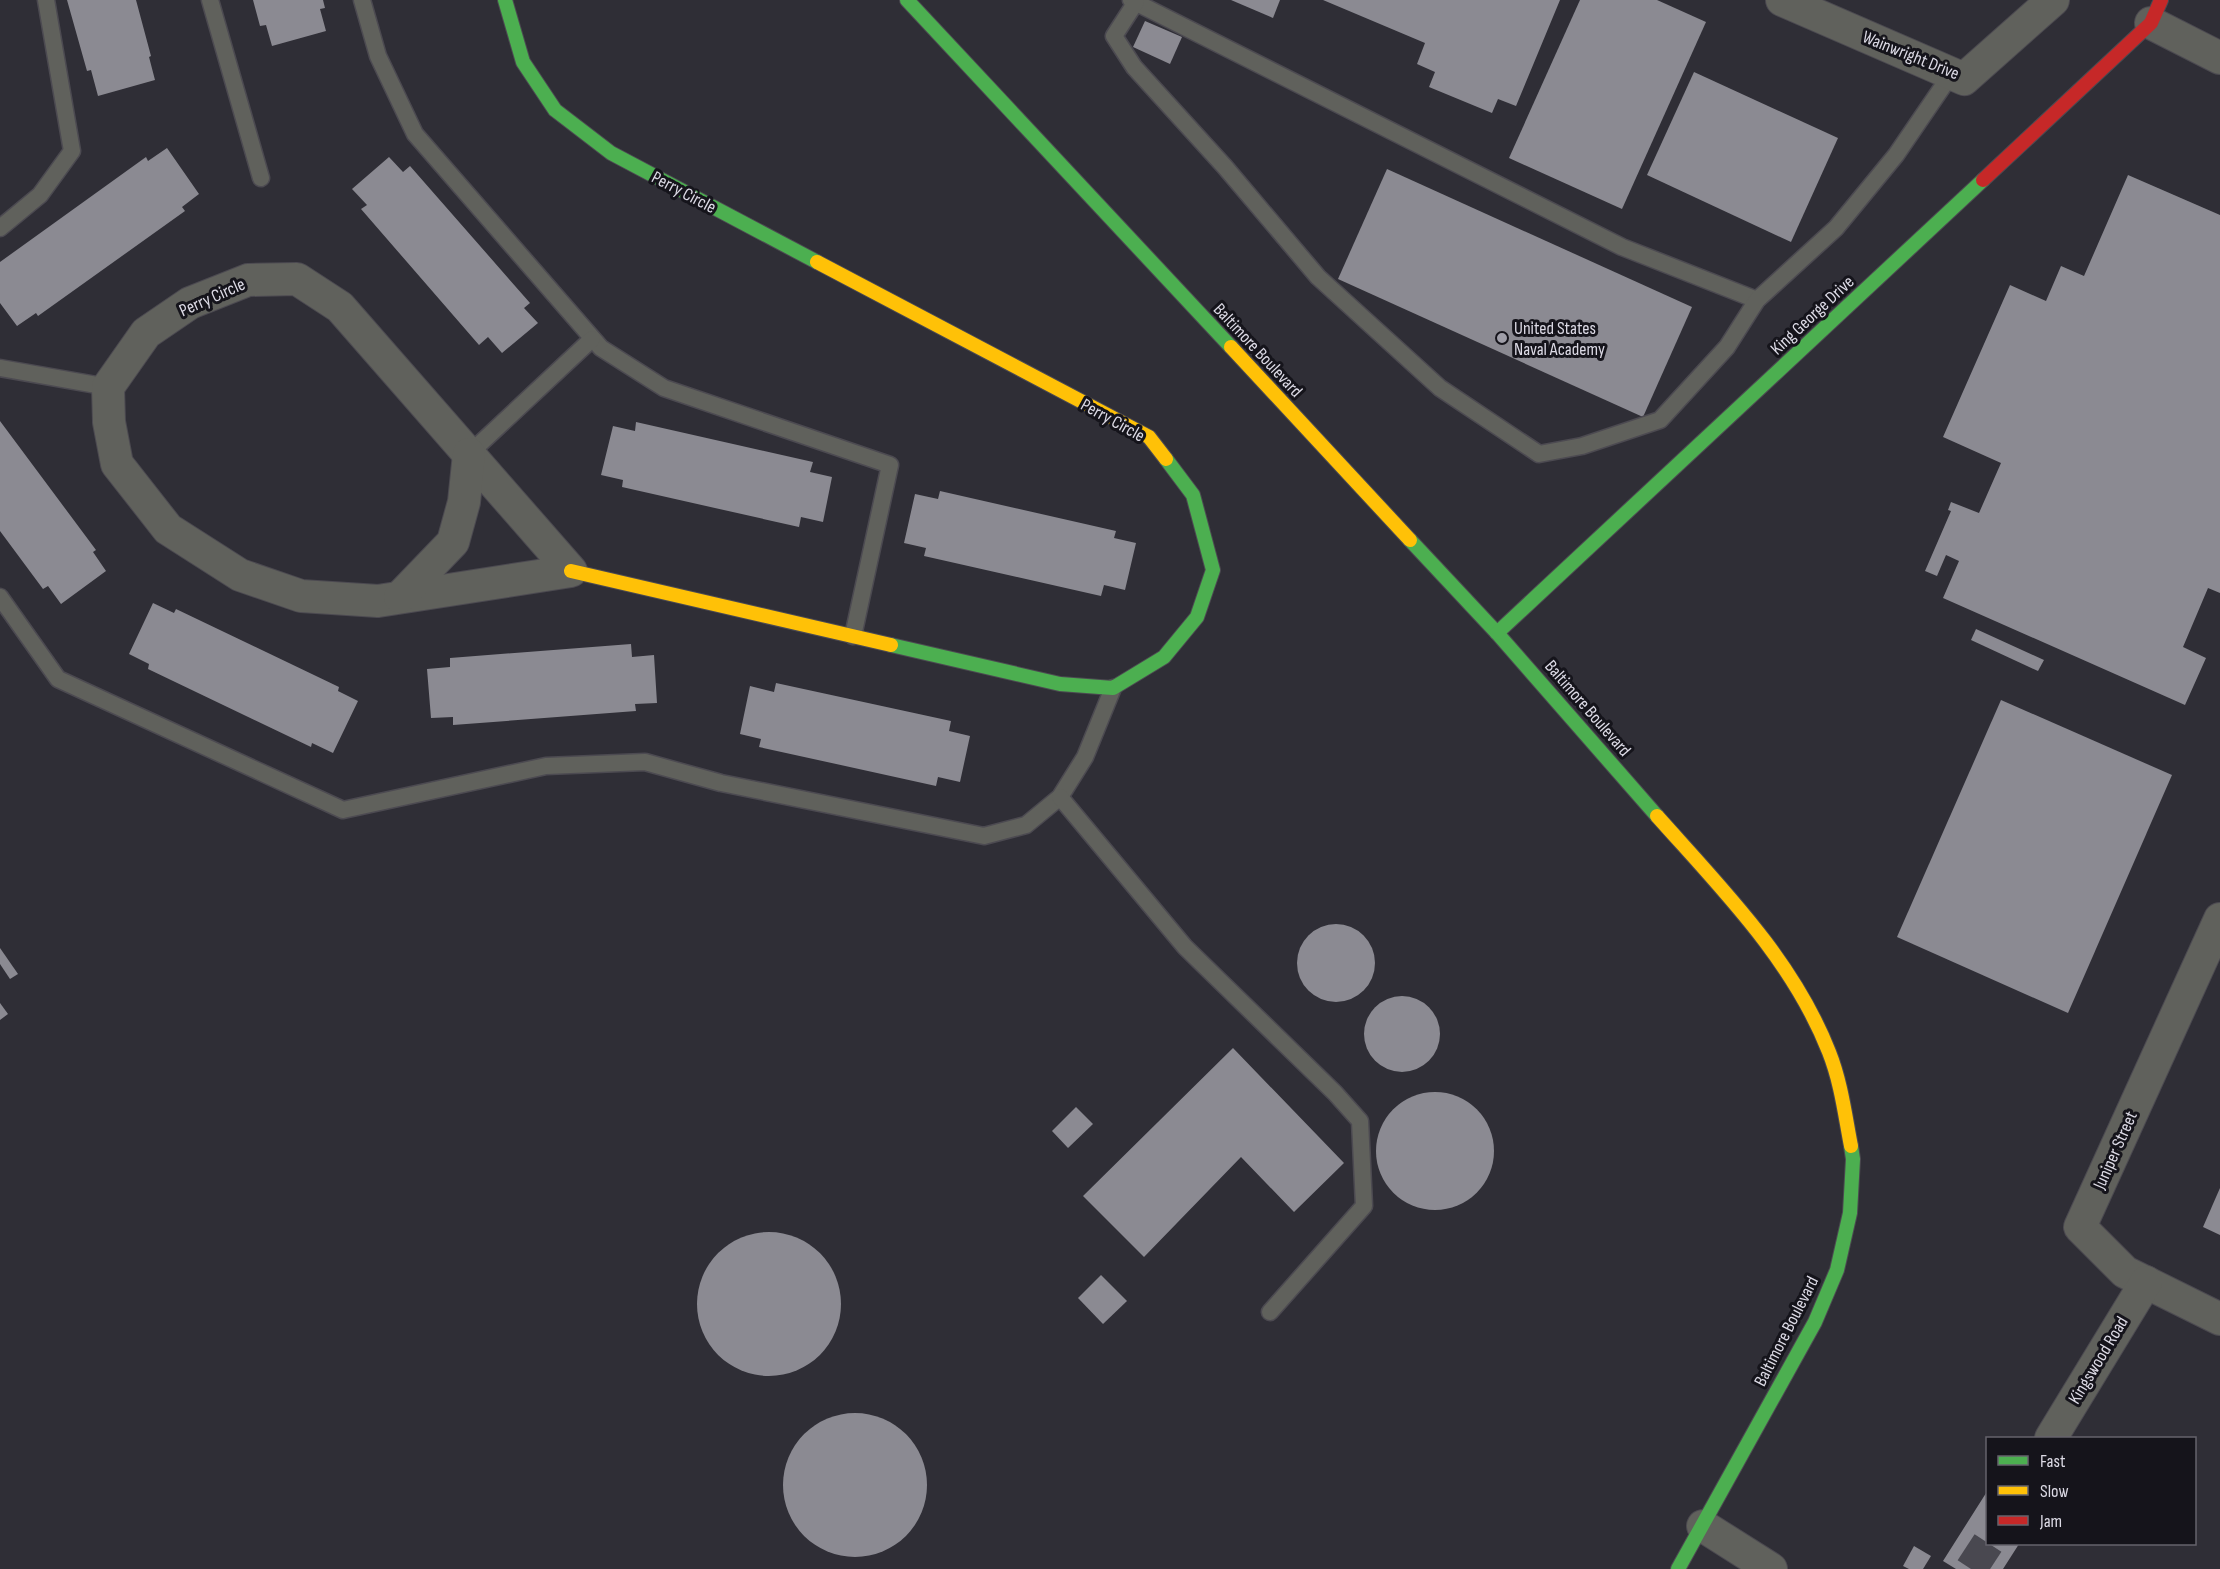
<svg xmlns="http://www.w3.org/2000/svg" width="2220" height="1569" font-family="'Sofia Sans Condensed',sans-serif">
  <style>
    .building { fill: #8b8a92 }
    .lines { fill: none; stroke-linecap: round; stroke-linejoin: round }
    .street-tunnel { stroke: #494850; stroke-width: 32; stroke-dasharray: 32 16; stroke-linecap: butt }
    .lane-casing { stroke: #4c4a51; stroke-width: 19 }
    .street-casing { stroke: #4c4a51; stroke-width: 34 }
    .fast-casing { stroke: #4c4a51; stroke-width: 16 }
    .slow-casing { stroke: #4c4a51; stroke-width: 16 }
    .jam-casing { stroke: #4c4a51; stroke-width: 16 }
    .lane { stroke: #60615c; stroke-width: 16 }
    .street { stroke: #60615c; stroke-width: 32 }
    .fast { stroke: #4caf50; stroke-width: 14 }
    .slow { stroke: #ffc107; stroke-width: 14 }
    .jam { stroke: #c62828; stroke-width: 14 }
    .poi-dot { fill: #9f9ea8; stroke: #15141b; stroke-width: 2 }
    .labels { text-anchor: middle; stroke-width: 6; stroke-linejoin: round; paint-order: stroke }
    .street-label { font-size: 18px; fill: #dcdae5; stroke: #15141b }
    .poi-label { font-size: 18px; fill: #dcdae5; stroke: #15141b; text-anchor: start }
  </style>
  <rect width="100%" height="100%" fill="#2f2e36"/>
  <g class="building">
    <polygon points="67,0 136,0 151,56 149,57 155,80 98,96 91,70 87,71"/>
    <polygon points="253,0 323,0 325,8 320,9 326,31 272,46 266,25 260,26"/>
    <polygon points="1231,0 1280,0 1273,18"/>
    <polygon points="1323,0 1560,0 1516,106 1498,99 1492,113 1429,87 1435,72 1417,64 1425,43"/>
    <polygon points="1580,0 1657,0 1706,22 1622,209 1509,158"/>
    <polygon points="1145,21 1182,37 1170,64 1133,47"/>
    <polygon points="1694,72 1838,138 1791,242 1647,175"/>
    <polygon points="167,148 199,194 182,207 185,211 38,316 36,313 17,326 0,303 0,262 146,157 148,161"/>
    <polygon points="389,157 403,172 410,166 530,303 524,308 538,323 502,353 488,337 479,345 361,209 367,205 352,189"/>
    <polygon points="1387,169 1692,307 1643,417 1338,279"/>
    <polygon points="2128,175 2220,215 2220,593 2208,588 2183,647 2206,658 2185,705 1943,598 1959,561 1946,555 1937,576 1925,571 1951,511 1948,510 1951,502 1979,513 2001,463 1943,437 2010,285 2046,301 2061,266 2084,276"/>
    <polygon points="0,421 96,550 93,552 106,571 61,604 48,586 43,589 0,531"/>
    <polygon points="636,422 813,462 810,472 832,477 823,522 801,517 799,527 622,487 623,480 601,475 613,426 635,431"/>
    <polygon points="940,491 1116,531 1114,538 1136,543 1125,590 1104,585 1101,596 924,556 926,548 904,543 915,494 938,499"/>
    <polygon points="153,603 174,613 176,609 339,687 338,691 358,701 333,753 312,743 311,747 148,669 149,664 129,654"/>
    <polygon points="1976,629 2044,660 2038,671 1971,640"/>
    <polygon points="631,644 632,657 654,655 657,703 635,704 636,711 453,725 453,717 431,718 427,669 450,667 450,658"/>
    <polygon points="776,683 951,721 949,731 970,736 960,782 938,777 936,786 759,747 761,739 740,734 750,686 774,692"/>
    <polygon points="2001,700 2172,775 2068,1013 1897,937"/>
    <circle cx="1336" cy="963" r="39"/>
    <polygon points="0,948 18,974 10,979 0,964"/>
    <circle cx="1402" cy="1034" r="38"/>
    <polygon points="0,1003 8,1014 0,1020"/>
    <polygon points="1233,1048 1344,1163 1294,1212 1241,1157 1144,1257 1083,1196"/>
    <circle cx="1435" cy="1151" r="59"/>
    <polygon points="1076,1107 1093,1124 1068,1148 1052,1131"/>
    <polygon points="2220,1188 2220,1235 2203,1227"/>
    <circle cx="769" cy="1304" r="72"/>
    <polygon points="1101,1275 1127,1301 1103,1324 1078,1298"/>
    <circle cx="855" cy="1485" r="72"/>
    <polygon points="1988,1490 1988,1544 2019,1544 2003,1569 1956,1569 1943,1561"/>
    <polygon points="1914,1546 1931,1556 1923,1569 1909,1569 1903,1566"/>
  </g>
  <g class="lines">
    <polyline class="street-tunnel" points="1971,1569 1988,1543"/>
    <g class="lane-casing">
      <g id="lane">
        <polyline points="210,0 261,178"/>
        <polyline points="362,0 378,56 415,134 601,348 664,388 890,465 853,636"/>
        <polyline points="1131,0 1622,247 1757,300"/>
        <polyline points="1136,2 1114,36 1134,67 1225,167 1318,277 1440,388 1539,454 1582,446 1660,420 1727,347 1757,300 1836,228 1896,155 1952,73"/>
        <polyline points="0,228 40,195 72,151 46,0"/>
        <polyline points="0,368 108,387"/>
        <polyline points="469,454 592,339"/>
        <polyline points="0,597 58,679 343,810 546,766 645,762 721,783 984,836 1026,825 1060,797 1085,757 1113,688"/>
        <polyline points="1060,797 1185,947 1335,1093 1360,1121 1364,1206 1270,1312"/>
      </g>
    </g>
    <g class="street-casing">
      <g id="street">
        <polyline points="1782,0 1964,79 2053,0"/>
        <polyline points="2151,23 2220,58"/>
        <polygon points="297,279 340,307 571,571 378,601 301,596 240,575 168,529 117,464 109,422 108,387 146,333 190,303 248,280"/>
        <polyline points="400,597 453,542 464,502 469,454"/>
        <polyline points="2220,919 2080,1227 2125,1272 2220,1319"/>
        <polyline points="2051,1438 2146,1282"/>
        <polyline points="1703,1526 1771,1569"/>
      </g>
    </g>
    <g class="fast-casing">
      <g id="fast">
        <polyline points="505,0 523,62 555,110 611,153 817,262"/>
        <polyline points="907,0 1231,347"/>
        <polyline points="1410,540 1497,633 1657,816"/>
        <polyline points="1497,633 1983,180"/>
        <polyline points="891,645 1060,684 1113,688 1164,657 1197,617 1213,570 1193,495 1166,459"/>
        <polyline points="1678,1569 1815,1322 1837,1270 1850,1213 1853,1159 1851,1146"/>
      </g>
    </g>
    <g class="slow-casing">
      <g id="slow">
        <polyline points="817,262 1149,437 1166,459"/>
        <polyline points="1231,347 1410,540"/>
        <polyline points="571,571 891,645"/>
        <path d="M1657 816C1722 889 1793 960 1829 1052 1841 1082 1845 1115 1851 1146"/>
      </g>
    </g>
    <g class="jam-casing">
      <polyline id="jam" points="1983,180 2151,23 2161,0"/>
    </g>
    <use href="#lane" class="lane"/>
    <use href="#street" class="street"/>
    <use href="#fast" class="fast"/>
    <use href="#slow" class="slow"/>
    <use href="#jam" class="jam"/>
  </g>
  <circle class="poi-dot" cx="1502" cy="338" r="6"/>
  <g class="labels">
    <g class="street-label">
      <text transform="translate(1911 55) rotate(22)" y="6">Wainwright Drive</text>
      <text transform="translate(684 192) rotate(28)" y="6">Perry Circle</text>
      <text transform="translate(212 297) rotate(-24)" y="6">Perry Circle</text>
      <text transform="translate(1812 315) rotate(-43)" y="6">King George Drive</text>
      <text transform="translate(1258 350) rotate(47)" y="6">Baltimore Boulevard</text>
      <text transform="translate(1113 420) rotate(29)" y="6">Perry Circle</text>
      <text transform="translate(1588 708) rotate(49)" y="6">Baltimore Boulevard</text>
      <text transform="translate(2115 1150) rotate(-66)" y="6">Juniper Street</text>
      <text transform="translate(1786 1331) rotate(-63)" y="6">Baltimore Boulevard</text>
      <text transform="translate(2098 1360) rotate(-59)" y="6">Kingswood Road</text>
    </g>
    <g class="poi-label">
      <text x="1514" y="334">United States<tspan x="1514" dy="21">Naval Academy</tspan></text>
    </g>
  </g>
  <rect x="1986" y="1437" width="210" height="108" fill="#15141b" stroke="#65636c" stroke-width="1.5"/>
  <rect x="1998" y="1456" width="30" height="9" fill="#4caf50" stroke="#65636c" stroke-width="1.5"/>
  <text x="2040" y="1467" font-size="18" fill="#dcdae5">Fast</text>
  <rect x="1998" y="1486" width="30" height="9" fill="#ffc107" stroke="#65636c" stroke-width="1.5"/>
  <text x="2040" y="1497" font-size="18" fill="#dcdae5">Slow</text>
  <rect x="1998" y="1516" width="30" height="9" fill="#c62828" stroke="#65636c" stroke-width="1.5"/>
  <text x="2040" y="1527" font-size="18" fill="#dcdae5">Jam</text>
</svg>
